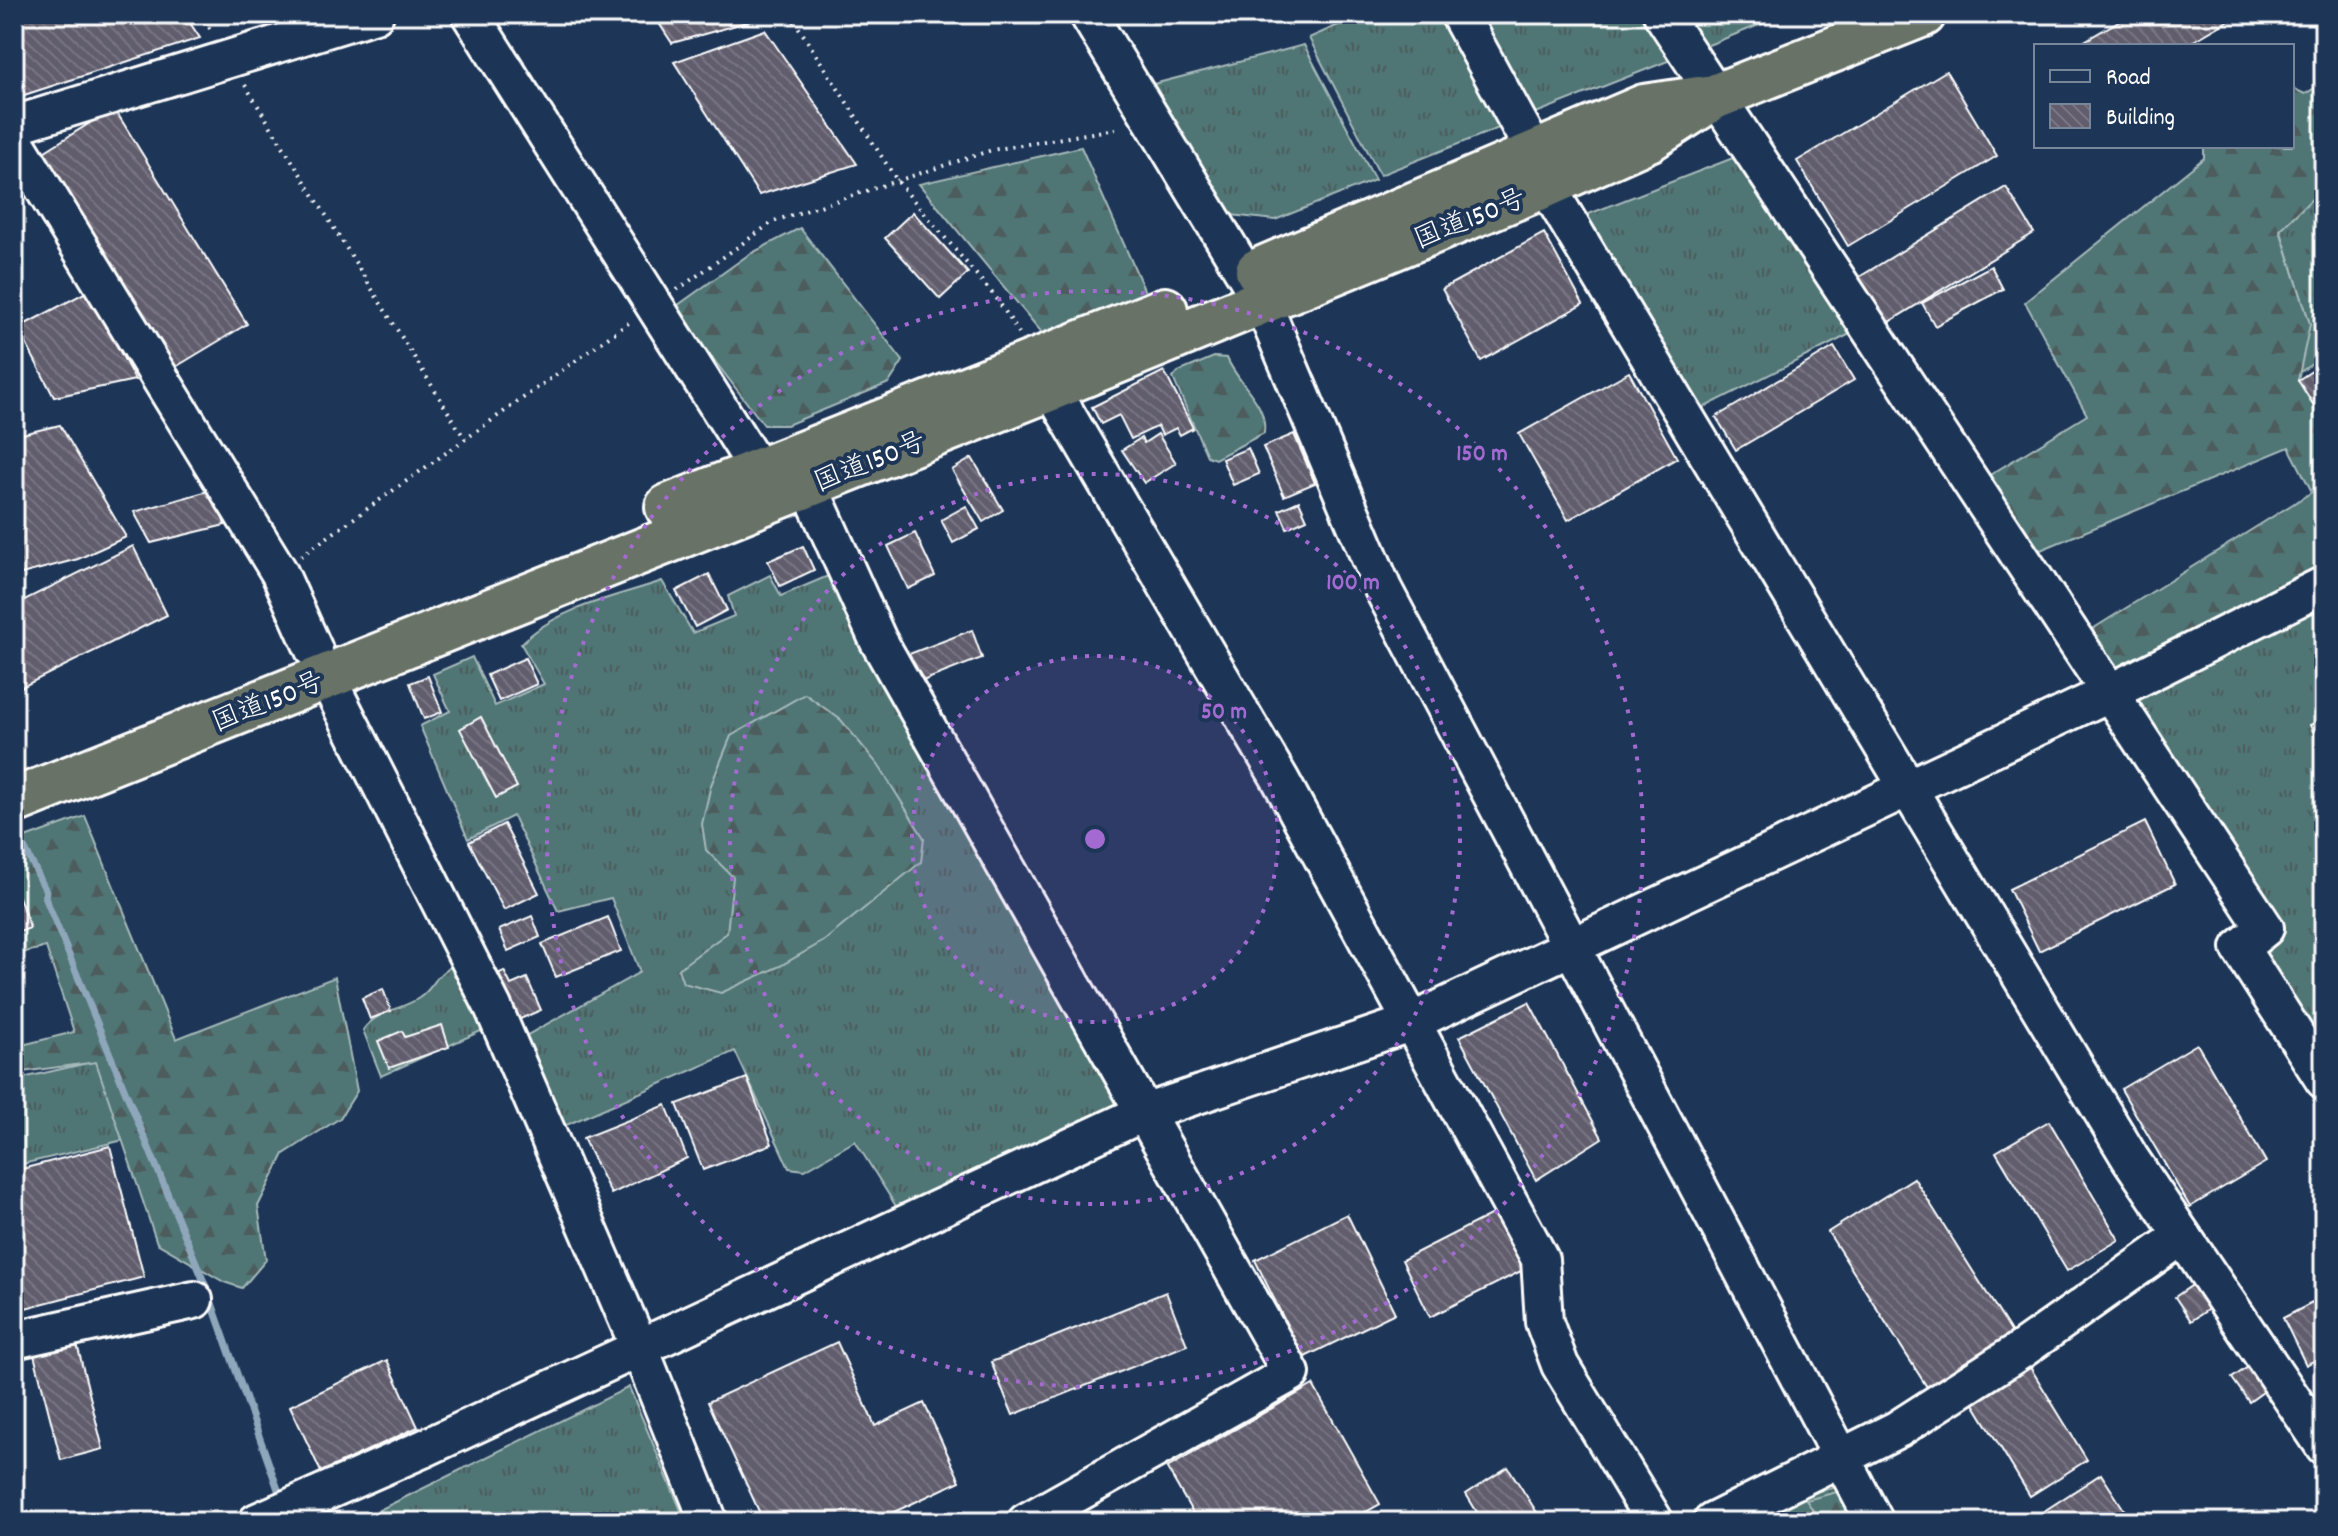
<svg xmlns="http://www.w3.org/2000/svg" width="2338" height="1536" font-family="Dekko,'Klee One',sans-serif">
  <style>
    .grass { fill: url(#grass-tufts); stroke: #a7baba; stroke-width: 2 }
    .forest { fill: url(#forest-firs); stroke: #a7baba; stroke-width: 2 }
    .lines { fill: none; stroke-linecap: round; stroke-linejoin: round }
    .stream { stroke: #8fa7bb; stroke-width: 7 }
    .building { fill: url(#building-back-hatch); stroke: #fff; stroke-width: 2 }
    .minor-casing { stroke: #fff; stroke-width: 42 }
    .highway-casing { stroke: #fff; stroke-width: 50 }
    .path { stroke: #fff; stroke-width: 4; stroke-dasharray: 2 6; stroke-linecap: butt }
    .minor { stroke: #1d3557; stroke-width: 36 }
    .highway { stroke: #687266; stroke-width: 44 }
    .ring { fill: none; stroke: #a36bd2; stroke-width: 4; stroke-dasharray: 4 8 }
    .labels { text-anchor: middle; stroke-width: 8; stroke-linejoin: round; paint-order: stroke }
    .street-label { font-size: 28px; fill: #fff; stroke: #1d3557 }
    .centre { fill: #a36bd2; stroke: #1d3557; stroke-width: 4 }
    .ring-label { font-size: 24px; text-anchor: middle; font-weight: bold; fill: #a36bd2; stroke: #1d3557; stroke-width: 8; stroke-linejoin: round; paint-order: stroke }
  </style>
  <defs>
    <pattern id="grass-tufts" width="24" height="20" patternUnits="userSpaceOnUse" patternTransform="scale(2)"><rect width="24" height="20" fill="#4f7475"/><path d="M3 7l-1-3M5 7V3M7 7l1-3M15 17l-1-3M17 17v-4M19 17l1-3" fill="none" stroke="#4d5c5c"/></pattern>
    <pattern id="forest-firs" width="22" height="20" patternUnits="userSpaceOnUse" patternTransform="scale(2)"><rect width="22" height="20" fill="#4f7475"/><path d="M5 1l3.5 6h-7zM16 11l3.5 6h-7z" fill="#4d5c5c"/></pattern>
    <pattern id="building-back-hatch" width="6" height="6" patternUnits="userSpaceOnUse" patternTransform="scale(2)"><rect width="6" height="6" fill="#615d6d"/><path d="M-1 5l2 2M0 0l6 6M5-1l2 2" fill="none" stroke="#797583"/></pattern>
  </defs>
  <rect width="100%" height="100%" fill="#1d3557"/>
  <filter id="ink" filterUnits="userSpaceOnUse"><feTurbulence type="fractalNoise" baseFrequency=".0125" numOctaves="2"/><feDisplacementMap in="SourceGraphic" scale="16" xChannelSelector="R" yChannelSelector="G"/><feConvolveMatrix kernelMatrix="1 2 1 2 8 2 1 2 1" color-interpolation-filters="sRGB"/></filter>
  <g filter="url(#ink)">
    <g class="grass">
      <polygon points="1363,14 1440,14 1509,124 1380,175 1309,38"/>
      <polygon points="1512,14 1787,14 1531,115 1483,27"/>
      <polygon points="1304,45 1375,180 1275,220 1231,215 1150,85"/>
      <polygon points="1733,158 1852,333 1693,413 1568,222"/>
      <polygon points="2324,187 2324,356 2297,374 2310,324 2280,229"/>
      <path d="M835 573 1121 1109 899 1211 855 1141 805 1170 789 1168 735 1051 562 1127 515 1042 640 972 611 898 558 911 513 816 468 839 420 726 450 711 433 674 472 657 495 706 544 684 521 644C555 608 616 597 662 581L693 633 734 616 728 596 770 575 781 596Z"/>
      <polygon points="2324,594 2324,1050 2259,958 2130,701"/>
      <path d="M464 964 490 1027 381 1076 363 1030C376 1011 401 1010 419 998 439 984 434 968 464 964Z"/>
      <polygon points="96,1061 128,1139 14,1166 14,1080"/>
      <polygon points="629,1387 686,1522 355,1522"/>
      <polygon points="1855,1483 1877,1522 1678,1522"/>
    </g>
    <g class="forest">
      <polygon points="2324,82 2324,187 2280,230 2310,324 2298,380 2324,424 2324,574 2124,671 2097,651 2086,633 2312,492 2289,447 2031,554 1980,481 2087,415 2025,302 2204,158 2204,146 2292,146 2292,88 2305,94"/>
      <polygon points="1081,147 1146,294 1047,339 919,184"/>
      <polygon points="800,228 903,361 889,383 787,425 764,425 674,308 748,255"/>
      <path d="M1214 357 1227 358C1238 385 1268 402 1264 433L1215 459 1207 456 1173 378 1178 372Z"/>
      <polygon points="805,694 841,720 879,766 924,838 921,862 824,941 780,966 721,993 683,983 678,969 727,933 733,877 706,850 702,824 711,785 731,736"/>
      <polygon points="85,816 176,1039 335,977 357,1091 340,1118 284,1154 258,1206 266,1260 242,1288 224,1282 157,1243 96,1062 14,1073 14,1047 74,1032 46,947 14,955 14,842"/>
      <polygon points="1837,1492 1854,1522 1821,1522 1806,1500"/>
    </g>
    <g class="lines">
      <polyline class="stream" points="17,833 46,891 45,897 207,1289 280,1495"/>
    </g>
    <g class="building">
      <polygon points="14,14 184,14 200,38 18,97 14,90"/>
      <polygon points="653,14 772,14 772,15 672,43"/>
      <polygon points="2131,14 2240,14 2185,46 2076,46"/>
      <polygon points="765,30 857,164 759,195 674,62"/>
      <polygon points="1946,71 1997,156 1848,246 1797,161"/>
      <polygon points="114,108 247,324 174,368 42,153"/>
      <polygon points="2006,187 2034,233 1884,325 1856,279"/>
      <polygon points="913,212 968,273 940,299 885,238"/>
      <polygon points="1544,233 1583,304 1481,361 1442,289"/>
      <polygon points="1991,266 2003,289 1935,326 1922,303"/>
      <polygon points="88,291 135,380 54,397 18,328"/>
      <polygon points="1834,347 1854,380 1736,450 1716,417"/>
      <polygon points="2324,363 2324,421 2298,380"/>
      <polygon points="1164,371 1193,428 1180,435 1176,428 1162,435 1158,426 1131,439 1119,415 1101,424 1092,407"/>
      <polygon points="1629,372 1677,458 1568,520 1519,434"/>
      <polygon points="60,425 126,537 78,559 14,576 14,436"/>
      <polygon points="1158,434 1176,463 1144,483 1122,450 1141,438 1144,443"/>
      <polygon points="1294,434 1315,483 1284,496 1263,447"/>
      <polygon points="1248,448 1259,474 1233,485 1222,459"/>
      <polygon points="972,458 1003,510 983,522 952,470"/>
      <polygon points="215,489 225,525 151,543 134,512"/>
      <polygon points="1299,501 1307,519 1287,528 1279,510"/>
      <polygon points="966,506 979,529 953,543 941,520"/>
      <polygon points="915,533 935,576 908,589 888,546"/>
      <polygon points="133,546 167,615 14,691 14,605"/>
      <polygon points="803,546 814,570 780,586 768,561"/>
      <polygon points="709,574 727,610 695,627 676,591"/>
      <polygon points="972,630 982,658 920,682 909,654"/>
      <polygon points="525,658 537,684 499,701 487,675"/>
      <polygon points="428,676 442,712 424,719 410,683"/>
      <polygon points="481,717 517,787 496,798 460,729"/>
      <polygon points="2324,719 2324,753 2310,725"/>
      <polygon points="2145,822 2175,884 2039,951 2009,889"/>
      <polygon points="504,824 539,893 504,910 469,842"/>
      <polygon points="19,897 30,928 14,934 14,899"/>
      <polygon points="532,916 540,937 508,951 499,930"/>
      <polygon points="608,917 621,951 556,977 542,944"/>
      <polygon points="504,971 511,985 527,978 541,1010 511,1023 491,977"/>
      <polygon points="383,989 391,1011 370,1019 362,998"/>
      <polygon points="1529,1002 1602,1138 1536,1180 1459,1037"/>
      <polygon points="442,1025 449,1047 389,1068 378,1041 402,1031 405,1037"/>
      <polygon points="2197,1044 2266,1162 2190,1207 2121,1089"/>
      <polygon points="747,1078 772,1144 703,1170 677,1104"/>
      <polygon points="666,1105 687,1158 611,1194 583,1138"/>
      <polygon points="2049,1121 2119,1240 2067,1271 1996,1152"/>
      <polygon points="110,1146 144,1277 14,1311 14,1171"/>
      <polygon points="1914,1178 2012,1333 1927,1387 1828,1232"/>
      <polygon points="1494,1213 1523,1270 1430,1317 1402,1260"/>
      <polygon points="1347,1214 1395,1313 1303,1358 1255,1260"/>
      <polygon points="2197,1282 2213,1306 2191,1321 2175,1297"/>
      <polygon points="1166,1292 1187,1345 1013,1415 991,1362"/>
      <polygon points="2324,1297 2324,1356 2306,1365 2283,1318"/>
      <polygon points="75,1336 103,1449 61,1460 32,1347"/>
      <polygon points="837,1342 875,1426 924,1403 960,1481 873,1522 764,1522 708,1402"/>
      <polygon points="387,1360 418,1427 321,1472 290,1406"/>
      <polygon points="2254,1363 2270,1387 2249,1402 2232,1378"/>
      <polygon points="2030,1367 2087,1460 2030,1496 1973,1402"/>
      <polygon points="1313,1385 1380,1504 1348,1522 1198,1522 1167,1468"/>
      <polygon points="1508,1467 1543,1522 1483,1522 1466,1494"/>
      <polygon points="2101,1474 2132,1522 2042,1522 2038,1515"/>
    </g>
    <g class="lines">
      <g class="minor-casing">
        <g id="minor">
          <polyline points="470,14 759,471"/>
          <polyline points="1088,14 1262,302 1383,589 1875,1522"/>
          <polyline points="1459,14 1535,153"/>
          <polyline points="1662,14 2265,928 2240,948 2324,1080"/>
          <polyline points="14,125 375,14"/>
          <polyline points="14,140 279,572 314,650"/>
          <polyline points="1546,185 2130,1158 2324,1446"/>
          <polyline points="1051,388 1280,779 1540,1259 1544,1322 1560,1365 1655,1522"/>
          <polyline points="808,484 878,640 1291,1373 1026,1522"/>
          <polyline points="326,676 493,1007 640,1349 709,1522"/>
          <polyline points="14,1340 194,1300"/>
          <polyline points="257,1522 425,1448 1141,1114 1410,1023 2109,693 2324,585"/>
          <polyline points="1712,1522 1898,1429 2021,1350 2182,1236"/>
        </g>
      </g>
      <g class="highway-casing">
        <g id="highway">
          <polyline points="1258,271 1644,107 1699,99"/>
          <polyline points="668,507 1165,310"/>
          <polyline points="14,801 1051,388 1546,185 1649,139 1714,97 1923,14"/>
        </g>
      </g>
      <g class="path">
        <polyline points="200,14 213,33"/>
        <polyline points="790,14 898,182 997,299 1019,333"/>
        <polyline points="245,85 465,439"/>
        <polyline points="677,290 774,221 992,150 1121,128"/>
        <polyline points="301,556 630,322"/>
      </g>
      <use href="#minor" class="minor"/>
      <use href="#highway" class="highway"/>
    </g>
  </g>
  <circle cx="1095" cy="839" r="183" fill="#a36bd2" fill-opacity=".12"/>
  <g class="ring">
    <circle cx="1095" cy="839" r="183"/>
    <circle cx="1095" cy="839" r="365"/>
    <circle cx="1095" cy="839" r="548"/>
  </g>
  <g class="labels">
    <g class="street-label">
      <text transform="translate(1469 217) rotate(-22)" y="10">国道150号</text>
      <text transform="translate(869 460) rotate(-22)" y="10">国道150号</text>
      <text transform="translate(267 700) rotate(-22)" y="10">国道150号</text>
    </g>
  </g>
  <circle cx="1095" cy="839" r="12" class="centre"/>
  <g class="ring-label">
    <text x="1482" y="460">150 m</text>
    <text x="1353" y="589">100 m</text>
    <text x="1224" y="718">50 m</text>
  </g>
  <rect width="2338" height="1536" fill="none" stroke="#1d3557" stroke-width="48"/>
  <rect x="24" y="24" width="2290" height="1488" fill="none" stroke="#fff" stroke-width="3" filter="url(#ink)"/>
  <rect x="2034" y="44" width="260" height="104" fill="#1d3557" stroke="#77869a" stroke-width="2"/>
  <rect x="2050" y="70" width="40" height="12" fill="#1d3557" stroke="#77869a" stroke-width="2"/>
  <text x="2106" y="84" font-size="24" fill="#ffffff">Road</text>
  <rect x="2050" y="104" width="40" height="24" fill="url(#building-back-hatch)" stroke="#77869a" stroke-width="2"/>
  <text x="2106" y="124" font-size="24" fill="#ffffff">Building</text>
</svg>
